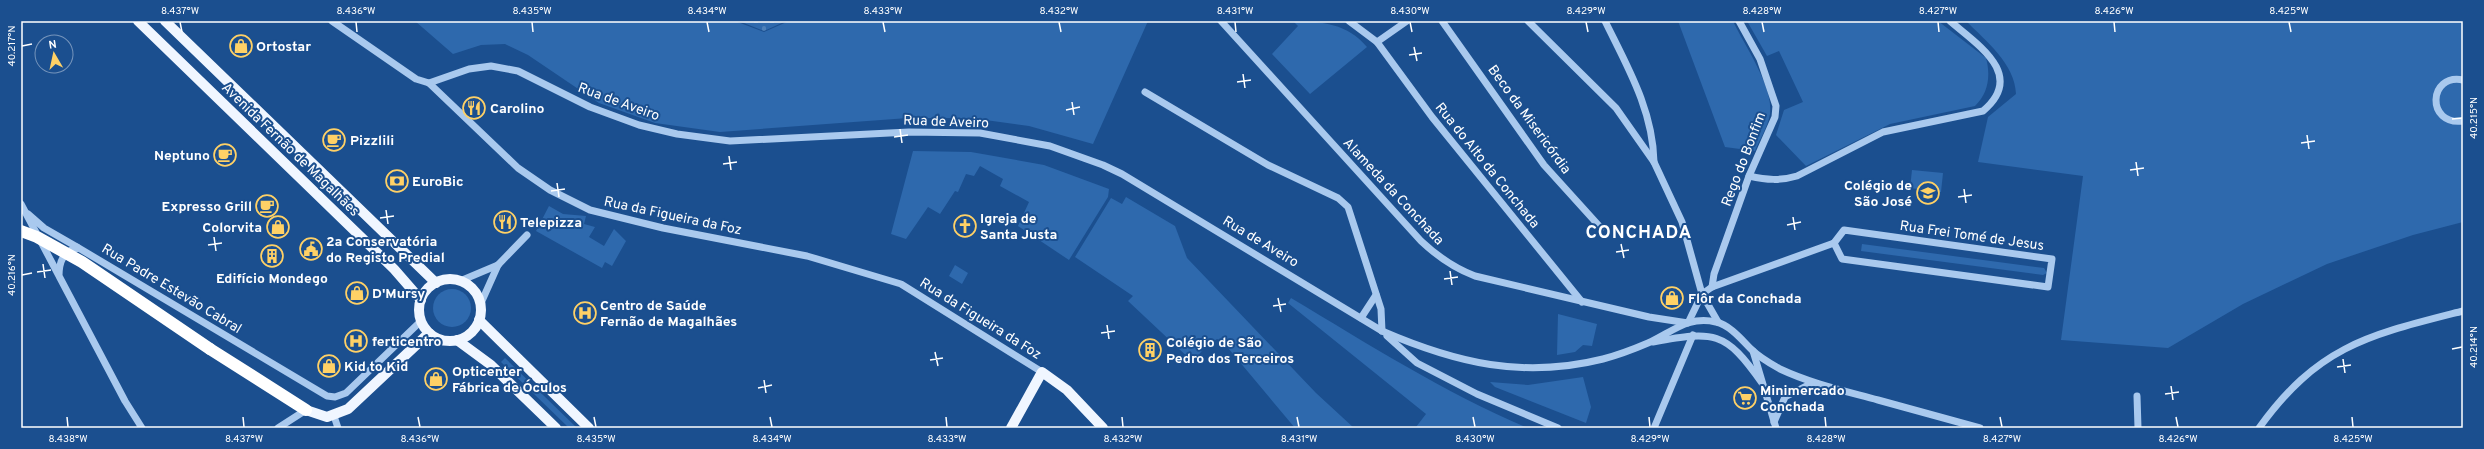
<svg xmlns="http://www.w3.org/2000/svg" width="2484" height="449" font-family="Overpass,sans-serif">
  <style>
    .green { fill: #2e69ad }
    .cemetery { fill: url(#cemetery-stones) }
    .lines { fill: none; stroke-linecap: round; stroke-linejoin: round }
    .minor { stroke: #a9c9ee; stroke-width: 7 }
    .major { stroke: #f0f6ff; stroke-width: 10 }
    .highway { stroke: #fff; stroke-width: 12 }
    .highway-bridge { stroke: #fff; stroke-width: 12 }
    .ticks { fill: none; stroke: #fff; stroke-width: 1.5 }
    .labels { text-anchor: middle; stroke-width: 4; stroke-linejoin: round; paint-order: stroke }
    .poi-label { font-size: 14px; font-weight: bold; fill: #fff; stroke: #1b4f8f; text-anchor: start }
    .street-label { font-size: 14px; fill: #fff; stroke: #1b4f8f }
    .district-label { font-size: 18px; font-weight: bold; letter-spacing: 1px; fill: #fff; stroke: #1b4f8f }
    .neatline { fill: none; stroke: #fff; stroke-width: 1.5 }
    .ticks-label { font-size: 10px; text-anchor: middle; fill: #fff }
  </style>
  <defs>
    <pattern id="cemetery-stones" width="16" height="16" patternUnits="userSpaceOnUse"><rect width="16" height="16" fill="#2e69ad"/><path d="M2 7V4a2 2 0 0 1 4 0v3zM10 15v-3a2 2 0 0 1 4 0v3z" fill="#4d80b9"/></pattern>
  </defs>
  <rect width="100%" height="100%" fill="#1b4f8f"/>
  <g class="green">
    <polygon points="415,21 735,21 764,32 789,21 1148,21 1093,144 1029,126 971,118 908,118 720,132 655,123 599,103 528,55 505,44 481,45 453,54"/>
    <path d="M1293 21C1322 21 1348 24 1367 47L1310 94 1272 54 1298 26Z"/>
    <path d="M1678 21H1733C1744 45 1774 87 1770 114 1768 126 1760 139 1755 151L1725 147Z"/>
    <path d="M1747 21H1938L1986 58C1991 76 1988 94 1975 106L1890 124 1806 166 1776 135 1784 110 1803 102 1779 51 1767 56Z"/>
    <path d="M1966 21H2463V222L2413 235 2327 264 2243 304 2168 348 2061 340 2083 176 1978 162 1988 117 2016 94C2015 64 1986 41 1966 21Z"/>
    <polygon points="913,151 971,152 1044,165 1109,189 1108,197 1069,260 1018,226 1029,202 1000,186 1003,179 980,166 974,176 966,174 958,192 955,191 940,214 928,207 906,239 891,234"/>
    <polygon points="1912,170 1943,173 1941,192 1910,188"/>
    <polygon points="1126,197 1175,226 1187,258 1316,393 1354,428 1295,428 1223,342 1217,339 1205,347 1193,362 1128,301 1133,296 1075,257 1111,198 1122,204"/>
    <polygon points="549,206 563,214 586,216 584,224 595,227 589,237 604,246 614,229 626,241 612,266 605,262 602,268 536,231"/>
    <polygon points="1862,244 2044,268 2047,273 2043,275 1861,251"/>
    <polygon points="955,265 968,273 962,284 949,276"/>
    <circle cx="452" cy="308" r="19"/>
    <path d="M1291 298C1368 344 1445 393 1528 428H1418L1416 427 1426 414 1288 303Z"/>
    <polygon points="1558,314 1597,324 1592,346 1583,345 1575,352 1557,355"/>
    <polygon points="505,358 577,428 569,428 501,362"/>
    <polygon points="1583,377 1591,407 1586,423 1495,387 1490,382 1528,385"/>
  </g>
  <polygon class="cemetery" points="739,21 786,21 764,31"/>
  <g class="lines">
    <g class="minor">
      <polyline points="332,21 416,79 429,83 518,168 550,190 590,210 663,228 807,256 901,284 1042,372"/>
      <path d="M1221 21 1421 241C1438 257 1454 268 1475 276L1649 317 1688 323 1702 294"/>
      <polyline points="1349,21 1377,42 1432,117 1582,302"/>
      <polyline points="1442,21 1544,165 1601,228"/>
      <polyline points="1528,21 1616,108 1654,162 1682,222 1702,294 1718,322"/>
      <path d="M1605 21C1627 66 1653 110 1654 162"/>
      <polyline points="1377,42 1407,21"/>
      <path d="M2463 80C2428 73 2426 126 2463 121"/>
      <path d="M429 83 469 69 491 66 518 71 590 107 639 125 677 134 730 141 909 132 980 133 1050 146 1103 165 1122 174 1382 331C1456 363 1523 379 1603 359 1618 355 1634 349 1648 343 1671 333 1688 315 1716 322 1730 325 1742 340 1751 349 1759 357 1771 364 1780 369 1812 384 1845 391 1878 400 1912 409 1946 419 1980 428"/>
      <polyline points="1145,92 1268,165 1338,198 1348,207 1381,309 1382,331"/>
      <path d="M1749 176C1767 180 1780 181 1797 176L1883 132 1983 111C2026 75 1978 45 1950 21"/>
      <polyline points="21,204 58,274"/>
      <polyline points="28,214 44,228 77,247"/>
      <polygon points="1844,230 2052,259 2048,287 1842,259 1834,243"/>
      <polyline points="460,281 498,265"/>
      <polyline points="1712,287 1714,274 1749,176 1775,117 1776,106 1760,59 1739,21"/>
      <polyline points="1702,294 1712,287 1834,243"/>
      <polyline points="481,303 498,265 527,235"/>
      <polyline points="1361,318 1376,295"/>
      <polyline points="1387,336 1417,363 1477,394 1558,428"/>
      <path d="M1653 342C1714 331 1725 330 1762 383"/>
      <polyline points="1753,351 1776,428"/>
      <polyline points="2137,396 2138,428"/>
      <polyline points="334,416 338,428"/>
      <polyline points="1774,422 1785,397 1812,383"/>
      <path d="M142 428 125 401 59 276C59 261 63 253 77 247L327 396 335 397 346 393 421 321"/>
      <polyline points="278,428 306,410"/>
      <polyline points="1654,428 1693,335"/>
      <path d="M2259 428C2319 345 2369 335 2463 311"/>
    </g>
    <g class="major">
      <polyline points="138,21 394,269 421,300"/>
      <polyline points="165,21 436,283"/>
      <circle cx="450" cy="310" r="31"/>
      <polyline points="479,320 589,428"/>
      <polyline points="457,340 491,365 556,428"/>
      <polyline points="306,410 327,417 348,409 429,333"/>
      <polyline points="1011,428 1042,372 1067,390 1103,428"/>
    </g>
    <polyline class="highway" points="210,349 306,410"/>
    <polyline class="highway-bridge" points="21,231 37,237 82,262 210,349"/>
  </g>
  <path class="ticks" d="M180 22 182 32M356 22 357 32M532 22 533 32M707 22 709 32M883 22 885 32M1059 22 1061 32M1235 22 1236 32M1410 22 1412 32M1586 22 1588 32M1762 22 1764 32M1938 22 1939 32M2114 22 2115 32M2289 22 2291 32M22 46 32 44M1414 47 1417 61M1409 55 1422 53M1243 74 1245 88M1237 82 1251 80M1072 102 1074 115M1066 110 1080 107M2452 119 2462 118M900 129 902 143M2307 135 2309 149M894 137 908 135M2301 143 2315 141M729 156 731 170M2136 162 2138 176M723 164 737 162M2130 170 2144 168M557 183 559 197M1964 189 1966 203M551 191 565 189M1958 197 1972 195M386 210 388 224M1793 217 1795 230M380 218 394 216M1787 225 1801 222M214 237 216 251M1621 244 1624 258M208 245 222 243M1616 252 1629 250M43 264 45 278M1450 271 1452 285M37 272 51 270M22 275 32 273M1444 279 1458 277M1278 298 1281 312M1273 306 1286 304M1107 325 1109 339M1101 333 1115 331M2452 349 2462 347M935 352 938 366M2343 359 2345 373M930 360 943 358M2337 367 2351 365M764 380 766 393M2171 386 2173 400M758 388 772 385M2165 394 2179 392M67 417 68 427M243 417 244 427M418 417 420 427M594 417 596 427M770 417 772 427M946 417 947 427M1122 417 1123 427M1297 417 1299 427M1473 417 1475 427M1649 417 1650 427M1825 417 1826 427M2000 417 2002 427M2176 417 2178 427M2352 417 2353 427"/>
  <defs>
    <g id="shop-ring" transform="scale(1.15)"><circle r="9.5" fill="#1b4f8f" stroke="#ffd166" stroke-width="1.5"/><path d="M-5-2.5h2.3a2.7 3.5 0 0 1 5.4 0H5L5.5 6h-11ZM-1.5-2.5h3a1.5 2.3 0 0 0-3 0Z" fill="#ffd166"/></g>
    <g id="restaurant-ring" transform="scale(1.15)"><circle r="9.5" fill="#1b4f8f" stroke="#ffd166" stroke-width="1.5"/><path d="M-5-6h1v4h1v-4h1v4h1v-4h1v5L-1.5 .5V6h-2V.5L-5-1ZM5-6V6H3V1.5H1.5Q1.5-4 5-6Z" fill="#ffd166"/></g>
    <g id="cafe-ring" transform="scale(1.15)"><circle r="9.5" fill="#1b4f8f" stroke="#ffd166" stroke-width="1.5"/><path d="M-5.5-4.5H6V0H3Q3 3.5 0 3.5H-2.5Q-5.5 3.5-5.5 0ZM3-3.2v2h1.7v-2ZM-6 4.5H4V6H-6Z" fill="#ffd166"/></g>
    <g id="bank-ring" transform="scale(1.15)"><circle r="9.5" fill="#1b4f8f" stroke="#ffd166" stroke-width="1.5"/><path d="M-6-4H6V4H-6ZM0-2.3a2.3 2.3 0 1 0 0 4.6a2.3 2.3 0 1 0 0-4.6Z" fill="#ffd166"/></g>
    <g id="school-ring" transform="scale(1.15)"><circle r="9.5" fill="#1b4f8f" stroke="#ffd166" stroke-width="1.5"/><path d="M0-5L7-2L0 1L-7-2ZM-4 1L0 2.5L4 1V4Q0 6-4 4Z" fill="#ffd166"/></g>
    <g id="church-ring" transform="scale(1.15)"><circle r="9.5" fill="#1b4f8f" stroke="#ffd166" stroke-width="1.5"/><path d="M-1.2-6h2.4v3.5h3.3v2.4h-3.3V6h-2.4V-.1h-3.3v-2.4h3.3Z" fill="#ffd166"/></g>
    <g id="civic-ring" transform="scale(1.15)"><circle r="9.5" fill="#1b4f8f" stroke="#ffd166" stroke-width="1.5"/><path d="M-.6-6.5H3V-4.5H.6V-3L4-1V1h2V6H-6V1h2V-1L-.6-3ZM-1.2 2.5V6h2.4V2.5Z" fill="#ffd166"/></g>
    <g id="building-ring" transform="scale(1.15)"><circle r="9.5" fill="#1b4f8f" stroke="#ffd166" stroke-width="1.5"/><path d="M-4-6H4V6H1V3H-1V6H-4ZM-2.5-4.3h1.7v1.8h-1.7ZM.8-4.3h1.7v1.8H.8ZM-2.5-1h1.7V.8h-1.7ZM.8-1h1.7V.8H.8Z" fill="#ffd166"/></g>
    <g id="hospital-ring" transform="scale(1.15)"><circle r="9.5" fill="#1b4f8f" stroke="#ffd166" stroke-width="1.5"/><path d="M-5-5h3v3.5h4V-5h3V5h-3V1.5h-4V5h-3Z" fill="#ffd166"/></g>
    <g id="supermarket-ring" transform="scale(1.15)"><circle r="9.5" fill="#1b4f8f" stroke="#ffd166" stroke-width="1.5"/><path d="M-6-5.5h2.5l.6 2H6L4.5 2H-2.5L-4.4-4H-6ZM-1.5 3.2a1.3 1.3 0 1 0 .1 0ZM3 3.2a1.3 1.3 0 1 0 .1 0Z" fill="#ffd166"/></g>
  </defs>
  <g fill-rule="evenodd">
    <use href="#shop-ring" x="241" y="46"/>
    <use href="#restaurant-ring" x="474" y="108"/>
    <use href="#cafe-ring" x="334" y="140"/>
    <use href="#cafe-ring" x="225" y="155"/>
    <use href="#bank-ring" x="397" y="181"/>
    <use href="#school-ring" x="1928" y="193"/>
    <use href="#cafe-ring" x="267" y="206"/>
    <use href="#restaurant-ring" x="505" y="222"/>
    <use href="#church-ring" x="965" y="226"/>
    <use href="#shop-ring" x="278" y="227"/>
    <use href="#civic-ring" x="311" y="249"/>
    <use href="#building-ring" x="272" y="256"/>
    <use href="#shop-ring" x="357" y="293"/>
    <use href="#shop-ring" x="1672" y="298"/>
    <use href="#hospital-ring" x="585" y="313"/>
    <use href="#hospital-ring" x="356" y="341"/>
    <use href="#building-ring" x="1150" y="350"/>
    <use href="#shop-ring" x="329" y="366"/>
    <use href="#shop-ring" x="436" y="379"/>
    <use href="#supermarket-ring" x="1745" y="398"/>
  </g>
  <g class="labels">
    <g class="poi-label">
      <text x="256" y="51">Ortostar</text>
      <text x="490" y="113">Carolino</text>
      <text x="350" y="145">Pizzlili</text>
      <text x="210" y="160" text-anchor="end">Neptuno</text>
      <text x="412" y="186">EuroBic</text>
      <text x="1912" y="190" text-anchor="end">Colégio de<tspan x="1912" dy="16">São José</tspan></text>
      <text x="252" y="211" text-anchor="end">Expresso Grill</text>
      <text x="980" y="223">Igreja de<tspan x="980" dy="16">Santa Justa</tspan></text>
      <text x="520" y="227">Telepizza</text>
      <text x="262" y="232" text-anchor="end">Colorvita</text>
      <text x="326" y="246">2a Conservatória<tspan x="326" dy="16">do Registo Predial</tspan></text>
      <text x="272" y="283" text-anchor="middle">Edifício Mondego</text>
      <text x="372" y="298">D'Mursy</text>
      <text x="1688" y="303">Flôr da Conchada</text>
      <text x="600" y="310">Centro de Saúde<tspan x="600" dy="16">Fernão de Magalhães</tspan></text>
      <text x="372" y="346">ferticentro</text>
      <text x="1166" y="347">Colégio de São<tspan x="1166" dy="16">Pedro dos Terceiros</tspan></text>
      <text x="344" y="371">Kid to Kid</text>
      <text x="452" y="376">Opticenter<tspan x="452" dy="16">Fábrica de Óculos</tspan></text>
      <text x="1760" y="395">Minimercado<tspan x="1760" dy="16">Conchada</tspan></text>
    </g>
    <g class="street-label">
      <text transform="translate(619 101) rotate(20)" y="5">Rua de Aveiro</text>
      <text transform="translate(1530 119) rotate(54)" y="5">Beco da Misericórdia</text>
      <text transform="translate(946 121) rotate(2)" y="5">Rua de Aveiro</text>
      <text transform="translate(291 149) rotate(44)" y="5">Avenida Fernão de Magalhães</text>
      <text transform="translate(1743 159) rotate(-69)" y="5">Rego do Bonfim</text>
      <text transform="translate(1488 165) rotate(51)" y="5">Rua do Alto da Conchada</text>
      <text transform="translate(1394 191) rotate(47)" y="5">Alameda da Conchada</text>
      <text transform="translate(673 215) rotate(12)" y="5">Rua da Figueira da Foz</text>
      <text transform="translate(1972 235) rotate(8)" y="5">Rua Frei Tomé de Jesus</text>
      <text transform="translate(1261 241) rotate(31)" y="5">Rua de Aveiro</text>
      <text transform="translate(172 288) rotate(31)" y="5">Rua Padre Estevão Cabral</text>
      <text transform="translate(981 318) rotate(32)" y="5">Rua da Figueira da Foz</text>
    </g>
    <g class="district-label">
      <text x="1639" y="238">CONCHADA</text>
    </g>
  </g>
  <rect width="2484" height="449" fill="none" stroke="#1b4f8f" stroke-width="44"/>
  <g transform="translate(54 54) rotate(351)"><circle r="19" fill="#1b4f8f" stroke="#7695bc"/>
  <path d="M0-3L7 15L0 10L-7 15Z" fill="#ffd166"/>
  <text y="-6" font-size="11" font-weight="bold" text-anchor="middle" fill="#ffffff">N</text>
  </g>
  <rect x="22" y="22" width="2440" height="405" class="neatline"/>
  <g class="ticks-label">
    <text x="180" y="14">8.437°W</text>
    <text x="356" y="14">8.436°W</text>
    <text x="532" y="14">8.435°W</text>
    <text x="707" y="14">8.434°W</text>
    <text x="883" y="14">8.433°W</text>
    <text x="1059" y="14">8.432°W</text>
    <text x="1235" y="14">8.431°W</text>
    <text x="1410" y="14">8.430°W</text>
    <text x="1586" y="14">8.429°W</text>
    <text x="1762" y="14">8.428°W</text>
    <text x="1938" y="14">8.427°W</text>
    <text x="2114" y="14">8.426°W</text>
    <text x="2289" y="14">8.425°W</text>
    <text transform="translate(11 46) rotate(-90)" y="4">40.217°N</text>
    <text transform="translate(2473 118) rotate(-90)" y="4">40.215°N</text>
    <text transform="translate(11 275) rotate(-90)" y="4">40.216°N</text>
    <text transform="translate(2473 347) rotate(-90)" y="4">40.214°N</text>
    <text x="68" y="442">8.438°W</text>
    <text x="244" y="442">8.437°W</text>
    <text x="420" y="442">8.436°W</text>
    <text x="596" y="442">8.435°W</text>
    <text x="772" y="442">8.434°W</text>
    <text x="947" y="442">8.433°W</text>
    <text x="1123" y="442">8.432°W</text>
    <text x="1299" y="442">8.431°W</text>
    <text x="1475" y="442">8.430°W</text>
    <text x="1650" y="442">8.429°W</text>
    <text x="1826" y="442">8.428°W</text>
    <text x="2002" y="442">8.427°W</text>
    <text x="2178" y="442">8.426°W</text>
    <text x="2353" y="442">8.425°W</text>
  </g>
</svg>
